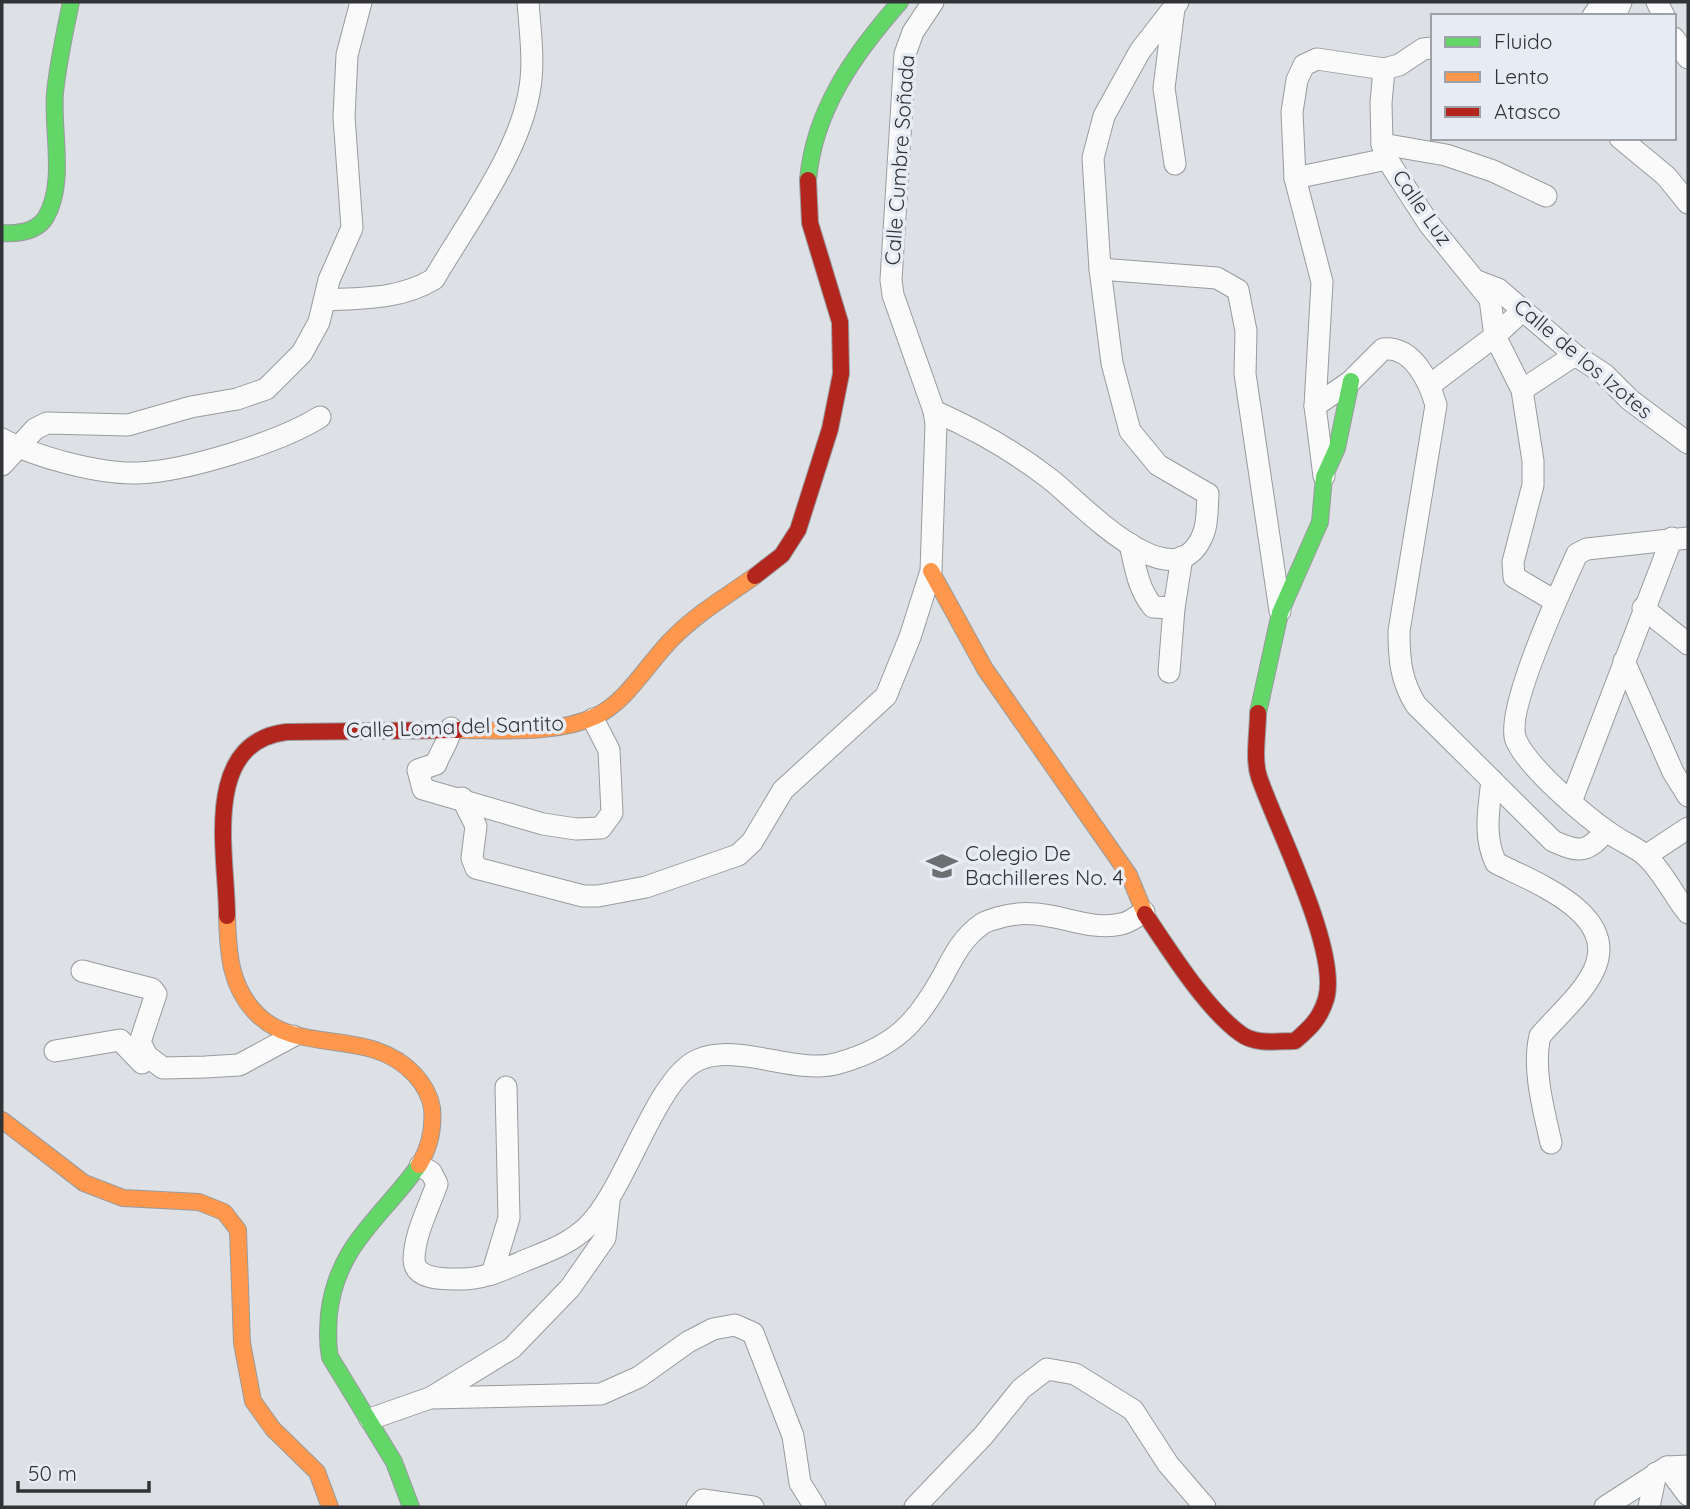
<svg xmlns="http://www.w3.org/2000/svg" width="1690" height="1509" font-family="Quicksand,sans-serif">
  <style>
    .lines { fill: none; stroke-linecap: round; stroke-linejoin: round }
    .street-casing { stroke: #999b9e; stroke-width: 23 }
    .fast-casing { stroke: #999b9e; stroke-width: 18 }
    .slow-casing { stroke: #999b9e; stroke-width: 18 }
    .jam-casing { stroke: #999b9e; stroke-width: 18 }
    .street { stroke: #fafafb; stroke-width: 21 }
    .fast { stroke: #63d668; stroke-width: 16 }
    .slow { stroke: #ff974d; stroke-width: 16 }
    .jam { stroke: #b3261e; stroke-width: 16 }
    .labels { text-anchor: middle; stroke-width: 7; stroke-linejoin: round; paint-order: stroke }
    .street-label { font-size: 21px; fill: #313336; stroke: #e7ecf4 }
    .poi-label { font-size: 21px; fill: #313336; stroke: #e7ecf4; text-anchor: start }
  </style>
  <rect width="100%" height="100%" fill="#dde0e4"/>
  <g class="lines">
    <g class="street-casing">
      <g id="street">
        <polyline points="1657,2 1664,16"/>
        <polyline points="1174,8 1164,88 1175,164"/>
        <polyline points="1593,16 1598,9 1619,7 1621,2"/>
        <polyline points="1674,38 1688,58"/>
        <polyline points="1384,69 1381,103 1382,144 1387,159 1429,224 1490,299 1495,336 1522,390 1533,461 1533,485 1513,562 1514,577 1555,601"/>
        <polyline points="1620,138 1666,176 1688,203"/>
        <polyline points="1382,144 1446,155 1493,171 1546,196"/>
        <polyline points="1295,178 1387,159"/>
        <polyline points="1100,269 1217,278 1238,290 1246,331 1245,374 1280,611"/>
        <polyline points="1477,281 1498,289 1575,355 1604,374 1630,400 1688,443"/>
        <path d="M326 300C364 298 401 299 434 279 466 224 518 155 529 93 535 64 530 31 528 2"/>
        <polyline points="1430,385 1495,336 1523,310"/>
        <polyline points="1522,390 1575,355"/>
        <path d="M1315 406 1351 381 1383 349C1413 346 1429 381 1436 405L1399 631C1399 660 1401 681 1416 705L1553 841C1580 853 1587 853 1606 831"/>
        <path d="M934 411C975 429 1014 451 1050 479 1080 502 1176 609 1204 532 1208 520 1207 506 1208 494L1158 465 1130 431 1112 363 1100 269 1093 158 1104 116 1140 51 1178 2"/>
        <path d="M2 439C35 457 99 474 137 473 184 472 280 442 320 417"/>
        <polyline points="2,465 35,429 47,423 128,425 191,407 237,399 266,389 302,353 319,322 329,280 352,228 344,117 347,55 361,2"/>
        <polyline points="1324,476 1315,406 1322,282 1295,178 1292,112 1297,80 1304,65 1317,59 1384,69 1399,65 1423,49 1433,48"/>
        <path d="M1688 538 1587 549 1577 554C1563 585 1504 712 1516 740 1528 768 1586 817 1611 834 1622 842 1638 848 1647 857 1663 872 1674 896 1688 913"/>
        <path d="M1130 544C1135 566 1138 589 1153 607L1174 608"/>
        <polyline points="1643,608 1688,644"/>
        <polyline points="1624,661 1673,772 1688,796"/>
        <polyline points="1169,672 1174,608 1182,557"/>
        <path d="M451 728C450 740 440 752 436 764L418 770 423 789 543 824 576 829 601 828 612 813 609 750 593 719"/>
        <path d="M1492 780C1489 808 1483 837 1496 863 1533 882 1620 913 1594 970 1583 994 1557 1016 1540 1036 1532 1069 1544 1111 1551 1143"/>
        <polyline points="462,798 476,826 472,858 476,868 583,896 598,896 646,887 738,855 752,842 783,790 886,696 910,637 931,571 936,424 934,411 893,295 891,280 905,54 913,32 933,2"/>
        <polyline points="1571,802 1672,538"/>
        <polyline points="1647,855 1688,828"/>
        <polyline points="82,971 152,989 156,994 140,1042 147,1056 163,1068 205,1067 239,1065 293,1036"/>
        <polyline points="55,1051 120,1040 142,1063 145,1058"/>
        <path d="M420 1166 431 1172 437 1184C429 1207 414 1235 414 1260 415 1280 444 1279 458 1279 481 1280 503 1270 524 1261 546 1252 570 1244 588 1226 626 1189 656 1078 698 1060 739 1042 797 1076 839 1063 895 1047 917 1023 944 974 954 955 963 937 982 924 987 920 995 919 1001 917 1047 904 1083 933 1121 924 1129 923 1137 916 1144 912"/>
        <polyline points="492,1274 509,1218 506,1087"/>
        <polyline points="432,1397 512,1348 570,1288 605,1238 609,1201"/>
        <polyline points="370,1419 430,1398 601,1394 639,1377 688,1342 713,1329 735,1325 753,1333 793,1436 800,1483 815,1507"/>
        <polyline points="1667,1467 1688,1495"/>
        <polyline points="697,1507 703,1500 753,1507"/>
        <polyline points="915,1507 983,1436 1021,1389 1047,1369 1075,1374 1133,1410 1168,1464 1205,1507"/>
        <polyline points="1605,1507 1667,1467 1688,1466"/>
        <polyline points="1649,1507 1656,1473"/>
      </g>
    </g>
    <g class="fast-casing">
      <g id="fast">
        <path d="M808 180C814 110 855 53 900 2"/>
        <path d="M2 233C18 234 37 232 46 217 66 183 52 131 55 93 58 62 65 32 71 2"/>
        <polyline points="1258,713 1280,613 1320,522 1324,477 1337,448 1351,381"/>
        <path d="M411 1507 394 1462 330 1357C327 1343 328 1329 329 1314 337 1244 382 1218 419 1165"/>
      </g>
    </g>
    <g class="slow-casing">
      <g id="slow">
        <polyline points="931,571 985,669 1129,875 1145,914"/>
        <path d="M458 730C502 730 556 735 596 716 627 702 649 661 674 637 699 612 727 596 755 576"/>
        <path d="M227 916C228 953 230 988 258 1015 300 1056 370 1026 415 1075 424 1085 430 1095 432 1108 434 1129 430 1147 419 1165"/>
        <polyline points="2,1120 84,1183 123,1198 199,1202 224,1212 238,1230 242,1343 253,1401 273,1429 317,1472 330,1507"/>
      </g>
    </g>
    <g class="jam-casing">
      <g id="jam">
        <polyline points="755,576 782,555 798,530 830,429 841,374 840,322 810,223 808,180"/>
        <path d="M1145 914C1170 951 1206 1009 1241 1034 1256 1045 1278 1041 1295 1041 1310 1028 1320 1019 1326 999 1340 951 1276 827 1259 777 1253 759 1258 732 1258 713"/>
        <path d="M227 916C227 856 200 743 286 732L458 730"/>
      </g>
    </g>
    <use href="#street" class="street"/>
    <use href="#fast" class="fast"/>
    <use href="#slow" class="slow"/>
    <use href="#jam" class="jam"/>
  </g>
  <defs>
    <g id="school-bare" transform="scale(2.415)"><path d="M0-5L7-2L0 1L-7-2ZM-4 1L0 2.5L4 1V4Q0 6-4 4Z" fill="#6d7073" stroke="#e7ecf4" stroke-width="2.5" paint-order="stroke"/></g>
  </defs>
  <g fill-rule="evenodd">
    <use href="#school-bare" x="942" y="866"/>
  </g>
  <g class="labels">
    <g class="street-label">
      <text transform="translate(900 160) rotate(-86)" y="7">Calle Cumbre Soñada</text>
      <text transform="translate(1422 208) rotate(55)" y="7">Calle Luz</text>
      <text transform="translate(1583 359) rotate(40)" y="7">Calle de los Izotes</text>
      <text transform="translate(455 727) rotate(-2)" y="7">Calle Loma del Santito</text>
    </g>
    <g class="poi-label">
      <text x="965" y="861">Colegio De<tspan x="965" dy="24">Bachilleres No. 4</tspan></text>
    </g>
  </g>
  <rect width="1690" height="1509" fill="none" stroke="#313336" stroke-width="7"/>
  <rect x="1431" y="14" width="245" height="126" fill="#e7ecf4" stroke="#9ea2a8" stroke-width="2"/>
  <rect x="1445" y="37" width="35" height="10" fill="#63d668" stroke="#9ea2a8" stroke-width="2"/>
  <text x="1494" y="49" font-size="21" fill="#313336">Fluido</text>
  <rect x="1445" y="72" width="35" height="10" fill="#ff974d" stroke="#9ea2a8" stroke-width="2"/>
  <text x="1494" y="84" font-size="21" fill="#313336">Lento</text>
  <rect x="1445" y="107" width="35" height="10" fill="#b3261e" stroke="#9ea2a8" stroke-width="2"/>
  <text x="1494" y="119" font-size="21" fill="#313336">Atasco</text>
  <path d="M18 1481v10h131v-10" fill="none" stroke="#313336" stroke-width="3.5"/>
  <text x="28" y="1481" font-size="21" fill="#313336" stroke="#e7ecf4" stroke-width="5" paint-order="stroke">50 m</text>
</svg>
